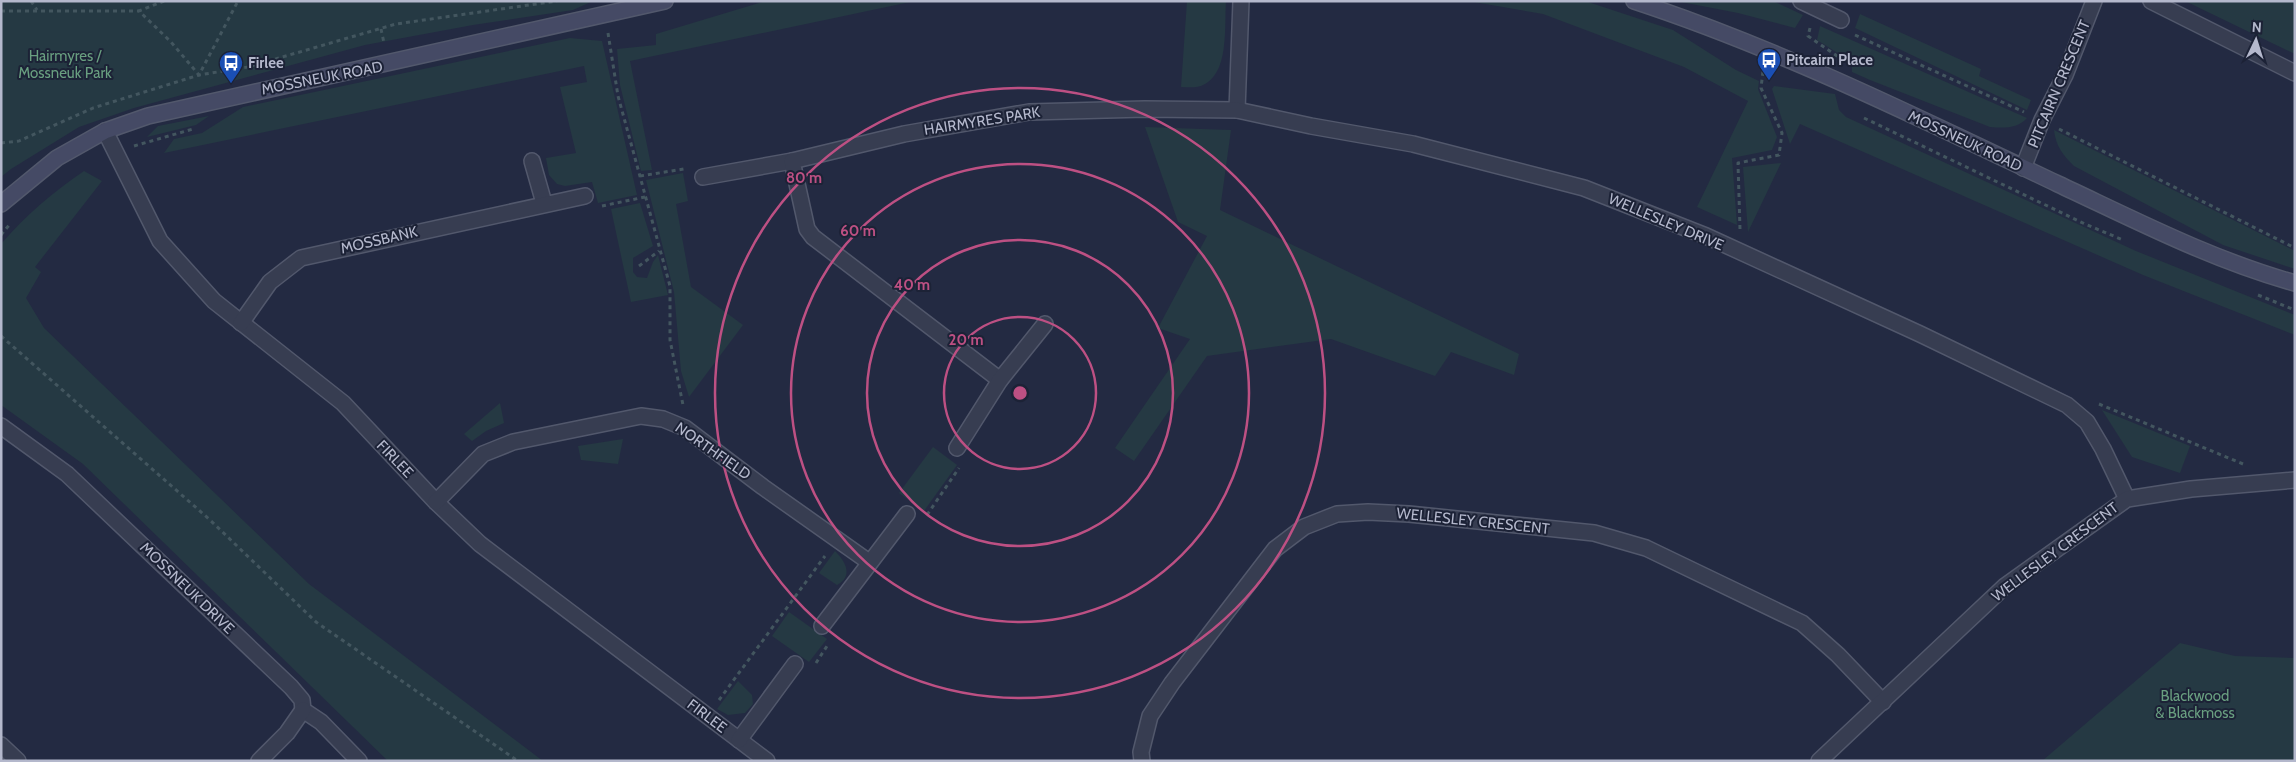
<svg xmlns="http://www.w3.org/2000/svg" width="2296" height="762" font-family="Cabin,sans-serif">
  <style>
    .green { fill: #253943 }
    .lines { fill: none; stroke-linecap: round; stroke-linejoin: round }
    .street-casing { stroke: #52586c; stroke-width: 18 }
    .secondary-casing { stroke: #52586c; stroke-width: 18 }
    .path { stroke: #43565f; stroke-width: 3; stroke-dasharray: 4 4; stroke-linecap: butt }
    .street { stroke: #373d51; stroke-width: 15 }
    .secondary { stroke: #454a65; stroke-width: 15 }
    .ring { fill: none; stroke: #bd5083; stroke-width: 2.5 }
    .labels { text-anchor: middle; stroke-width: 4; stroke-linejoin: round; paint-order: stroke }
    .park-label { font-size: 15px; fill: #699f80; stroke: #1c2236 }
    .poi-label { font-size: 15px; font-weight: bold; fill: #b4b8cc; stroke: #1c2236; text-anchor: start }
    .street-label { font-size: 15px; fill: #b4b8cc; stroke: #1c2236 }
    .centre { fill: #bd5083; stroke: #1c2236; stroke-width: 2.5 }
    .ring-label { font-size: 15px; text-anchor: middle; font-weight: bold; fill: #bd5083; stroke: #1c2236; stroke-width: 4; stroke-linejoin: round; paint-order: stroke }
  </style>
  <rect width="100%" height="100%" fill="#232a42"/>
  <g class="green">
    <polygon points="1,1 593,1 573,10 473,25 365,45 134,108 79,127 11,169 1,177"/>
    <polygon points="766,1 915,1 630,61 652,170 641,171 620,85 617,49 656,45 656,34"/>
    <path d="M1187 1H1226C1224 27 1230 75 1201 86 1195 88 1187 87 1181 87Z"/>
    <polygon points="1468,1 1585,1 1673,30 1736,70 1759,81 1758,89 1777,137 1772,150 1732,158 1737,225 1697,207 1748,101 1684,67 1543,14"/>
    <polygon points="1676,1 1773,1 1803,15 1795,28 1738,13"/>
    <polygon points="2185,1 2295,1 2295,54"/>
    <polygon points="1860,14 1981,69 1979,76 2031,100 2027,110 1855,28"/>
    <path d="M1820 26 2027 118C2017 129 2004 128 1990 127L1870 80 1852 72V62L1817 40Z"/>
    <polygon points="570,38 602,41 637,195 598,203 592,182 565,186 557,184 549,175 546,158 576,153 560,87 587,82 584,66 164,153 174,139 202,133 243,107"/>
    <polygon points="1774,86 1835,94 1839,110 1846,117 2136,251 2295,315 2295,335 2143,275 1800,124 1790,144 1772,89"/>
    <polygon points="209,116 196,125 147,137 158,126"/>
    <polygon points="1145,127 1231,130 1220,210 1519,354 1514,375 1451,352 1435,376 1331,339 1207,356 1134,461 1115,448 1190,339 1158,328 1207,236 1178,222"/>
    <path d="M2054 130 2295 251V269L2223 245 2074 166C2063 155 2056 147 2054 130Z"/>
    <polygon points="1781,163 1748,232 1743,167"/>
    <path d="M84 171 102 181 35 267 41 272 26 298 44 328 309 584 543 761H388L83 464 1 405V244C26 215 53 192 84 171Z"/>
    <polygon points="683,173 688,201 676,204 691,287 743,325 689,397 681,371 674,292 646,180"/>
    <polygon points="640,203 653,246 633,258 633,272 637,277 647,278 653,262 658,255 668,295 631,302 611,209"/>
    <polygon points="500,403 504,423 486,431 472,441 464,434"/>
    <polygon points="2102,410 2190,446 2180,473 2132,457"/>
    <polygon points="623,439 618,464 581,460 578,446"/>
    <polygon points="933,447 957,465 924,511 899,493"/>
    <path d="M835 551C845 561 854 576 837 585L819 573Z"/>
    <polygon points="789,612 827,639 809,662 772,636"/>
    <polygon points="2180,643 2235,656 2295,658 2295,761 2042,761"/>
    <polygon points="738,681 752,695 753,704 745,713 728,715 717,709"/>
  </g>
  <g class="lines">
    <g class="street-casing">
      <g id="street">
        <polyline points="1801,1 1841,20"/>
        <polyline points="2151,1 2295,73"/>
        <polyline points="1237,110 1241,1"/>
        <polyline points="105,131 160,241 214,301 343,403 436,502 480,544 767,761"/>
        <polyline points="532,161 544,203"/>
        <polyline points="2023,168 2042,120 2065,75 2094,1"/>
        <polyline points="703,177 792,161"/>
        <polyline points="241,323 270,282 301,258 585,196"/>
        <polyline points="1000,380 813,237 807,229 792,161 904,134 1029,112 1145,109 1237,110 1311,126 1413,144 1584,188 1706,236 1920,334 2067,405 2087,422 2103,449 2127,499"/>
        <polyline points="1,426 67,474 291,687 302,700 303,710 321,722 359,761"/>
        <polyline points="957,448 1000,380 1045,324"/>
        <polyline points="436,502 483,454 513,442 641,416 663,419 685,428 763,487 869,562"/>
        <polyline points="822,626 907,514"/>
        <polyline points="739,740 795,664"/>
        <polyline points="1,745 18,761"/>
        <polyline points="259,761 287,733 303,710"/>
        <polyline points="1142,761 1141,752 1150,716 1172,683 1275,549 1304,527 1337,514 1368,512 1409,514 1594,533 1646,548 1802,623 1838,655 1883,702"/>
        <polyline points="1819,761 2005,586 2127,499 2191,489 2295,480"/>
      </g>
    </g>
    <g class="secondary-casing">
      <g id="secondary">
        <path d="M1634 1C1780 49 1919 118 2058 184 2135 220 2212 260 2295 283"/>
        <polyline points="1,204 57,158 105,131 148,116 665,1"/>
      </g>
    </g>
    <g class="path">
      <polyline points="31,1 37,10"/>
      <polyline points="164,1 139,11 171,42 199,75 238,1"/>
      <polyline points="1,11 139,11"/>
      <polyline points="1810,28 1808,36 1840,58"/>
      <polyline points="381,29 384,43"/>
      <polyline points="608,33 618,96 670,286 670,340 683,405"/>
      <polyline points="1855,35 2024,112"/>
      <polyline points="1864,118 2085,224 2123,240"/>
      <polyline points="2059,129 2295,248"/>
      <polyline points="1,143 19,141 93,108 199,75 248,67 396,24 557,1"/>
      <polyline points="134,146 193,129"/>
      <polyline points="640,176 684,169"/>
      <polyline points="602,206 645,197"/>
      <polyline points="1740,229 1738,163 1779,155 1782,133 1761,88 1763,71"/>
      <polyline points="1,235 10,224"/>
      <polyline points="639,266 659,251"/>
      <polyline points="2258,295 2295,310"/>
      <polyline points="1,336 209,519 316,622 518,761"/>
      <polyline points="2099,404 2243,464"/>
      <polyline points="927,515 959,468"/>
      <polyline points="816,663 827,646"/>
      <polyline points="719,700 825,556"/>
    </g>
    <use href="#street" class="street"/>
    <use href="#secondary" class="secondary"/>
  </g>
  <g class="ring">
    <circle cx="1020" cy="393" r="76"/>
    <circle cx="1020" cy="393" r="153"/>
    <circle cx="1020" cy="393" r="229"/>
    <circle cx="1020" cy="393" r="305"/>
  </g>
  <defs>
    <g id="bus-pin" transform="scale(1.25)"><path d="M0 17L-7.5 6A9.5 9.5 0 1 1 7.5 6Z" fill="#1a4fb4" stroke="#1c2236"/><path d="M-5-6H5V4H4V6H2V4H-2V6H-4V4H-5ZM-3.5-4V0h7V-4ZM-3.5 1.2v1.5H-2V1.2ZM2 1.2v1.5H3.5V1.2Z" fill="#fff"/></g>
  </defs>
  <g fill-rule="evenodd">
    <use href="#bus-pin" x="1769" y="60"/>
    <use href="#bus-pin" x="231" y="63"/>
  </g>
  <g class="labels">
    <g class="park-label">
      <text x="65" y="61">Hairmyres /<tspan x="65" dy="17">Mossneuk Park</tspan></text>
      <text x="2195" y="701">Blackwood<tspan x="2195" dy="17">&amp; Blackmoss</tspan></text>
    </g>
    <g class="poi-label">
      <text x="1786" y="65">Pitcairn Place</text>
      <text x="248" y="68">Firlee</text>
    </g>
    <g class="street-label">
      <text transform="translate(322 78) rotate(-11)" y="5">MOSSNEUK ROAD</text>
      <text transform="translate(2059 84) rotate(-67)" y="5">PITCAIRN CRESCENT</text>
      <text transform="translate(982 121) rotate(-9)" y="5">HAIRMYRES PARK</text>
      <text transform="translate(1965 141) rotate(25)" y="5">MOSSNEUK ROAD</text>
      <text transform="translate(1666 222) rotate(23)" y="5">WELLESLEY DRIVE</text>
      <text transform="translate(379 240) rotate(-13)" y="5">MOSSBANK</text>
      <text transform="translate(713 451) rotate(35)" y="5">NORTHFIELD</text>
      <text transform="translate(395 459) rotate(46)" y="5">FIRLEE</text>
      <text transform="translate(1473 521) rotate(6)" y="5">WELLESLEY CRESCENT</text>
      <text transform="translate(2055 552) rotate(-37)" y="5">WELLESLEY CRESCENT</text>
      <text transform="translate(187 588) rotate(44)" y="5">MOSSNEUK DRIVE</text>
      <text transform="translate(707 716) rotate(37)" y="5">FIRLEE</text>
    </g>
  </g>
  <circle cx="1020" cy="393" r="8" class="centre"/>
  <g class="ring-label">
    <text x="804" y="183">80 m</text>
    <text x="858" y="236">60 m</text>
    <text x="912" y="290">40 m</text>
    <text x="966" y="345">20 m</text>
  </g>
  <rect width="2296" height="762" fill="none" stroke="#b4b8cc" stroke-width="5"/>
  <g transform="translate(2256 40) rotate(4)" stroke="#1c2236" stroke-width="4" paint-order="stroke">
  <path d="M0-4L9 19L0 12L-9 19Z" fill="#b4b8cc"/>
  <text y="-8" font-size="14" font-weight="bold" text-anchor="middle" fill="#b4b8cc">N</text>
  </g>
</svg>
